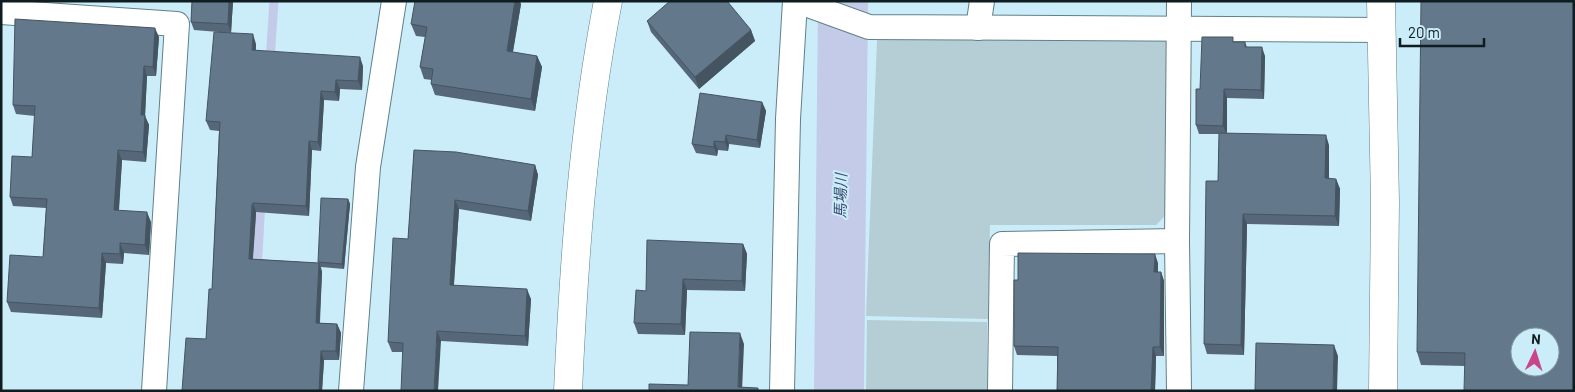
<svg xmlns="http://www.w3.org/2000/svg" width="1575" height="392" font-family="Barlow,'Noto Sans JP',sans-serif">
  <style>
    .green { fill: #b5cdd5 }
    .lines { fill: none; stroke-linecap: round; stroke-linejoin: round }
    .stream { stroke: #c3cbe8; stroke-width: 9 }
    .river { stroke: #c3cbe8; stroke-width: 50 }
    .street-casing { stroke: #608089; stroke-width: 26 }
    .secondary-casing { stroke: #608089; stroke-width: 29 }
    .street { stroke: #fff; stroke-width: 24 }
    .secondary { stroke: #fff; stroke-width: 28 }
    .wall { fill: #556778 }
    .shaded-wall { fill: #455461 }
    .building { fill: #63788b; stroke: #455461; fill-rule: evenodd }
    .labels { text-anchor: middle; stroke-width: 4; stroke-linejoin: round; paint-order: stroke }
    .water-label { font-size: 15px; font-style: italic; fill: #3d4871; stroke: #cbedf9 }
  </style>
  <rect width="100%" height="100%" fill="#cbedf9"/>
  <g class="green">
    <polygon points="1169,39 1166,215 1156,225 990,225 988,319 866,316 877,40"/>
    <polygon points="867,320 987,322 987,391 866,391"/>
  </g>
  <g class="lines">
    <g class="stream">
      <polyline points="270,61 274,1"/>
      <polyline points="257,271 261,201"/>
    </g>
    <polyline class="river" points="839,391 843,1"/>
    <g class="street-casing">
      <g id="street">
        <polyline points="797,1 869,27 1381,30"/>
        <polyline points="1179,1 1177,241 1179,391"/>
        <polyline points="1,12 177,24 154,391"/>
        <polyline points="978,28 982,1"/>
        <polyline points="351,391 368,167 394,1"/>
        <polyline points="782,391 788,119 795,1"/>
        <polyline points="1000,391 1002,244 1177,241"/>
      </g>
    </g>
    <g class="secondary-casing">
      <g id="secondary">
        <polyline points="1381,1 1385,202 1383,391"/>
        <path d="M568 391C574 259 583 130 608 1"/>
      </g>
    </g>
    <use href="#street" class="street"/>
    <use href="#secondary" class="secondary"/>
  </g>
  <g class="wall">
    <polygon points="192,1 233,1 231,33 194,30 191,22"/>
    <polygon points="1574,1 1465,366 1421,365 1417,352"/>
    <polygon points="521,4 513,52 537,56 542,67 535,111 435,95 431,84 432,80 424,79 420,67 425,37 416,36 411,24"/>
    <polygon points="647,21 751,30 755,41 699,89 651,32"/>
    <polygon points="159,37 156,76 147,76 145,116 149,125 146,162 122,160 119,211 151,222 149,255 124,253 123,264 106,263 102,318 11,312 7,302 43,257 46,208 13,206 10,197 32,157 35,116 16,114 13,105"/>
    <polygon points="1234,42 1245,42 1247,47 1265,56 1264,99 1227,98 1227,133 1329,145 1329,179 1336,179 1340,189 1339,226 1247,224 1244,355 1207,354 1204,344 1218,181 1219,134 1199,134 1196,125 1200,89"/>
    <polygon points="256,44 256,50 363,66 362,90 340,89 339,101 324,100 321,151 312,150 309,216 256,212 256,215 253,259 318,263 348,199 350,204 344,269 321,267 322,272 320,323 337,324 341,333 339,360 324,360 322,391 182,391 206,339 212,289 219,131 210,130 206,121"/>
    <polygon points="762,102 766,111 760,148 729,144 728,151 718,150 717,156 696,153 692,144"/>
    <polygon points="414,150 535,165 538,175 531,221 459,209 454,285 531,299 528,346 441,341 402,352 392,352 388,342 408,239"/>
    <polygon points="743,244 747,254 745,291 687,290 685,335 638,334 634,323 646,291"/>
    <polygon points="1158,263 1158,272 1161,272 1164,281 1164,356 1156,356 1155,391 1057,391 1057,356 1017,355 1014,346"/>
  </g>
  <g class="shaded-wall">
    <polygon points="229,1 233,1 231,33 228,24"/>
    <polygon points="515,1 520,1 521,4 511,62 507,51"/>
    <polygon points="155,28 159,37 156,76 153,67"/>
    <polygon points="751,30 755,41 699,89 695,77"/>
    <polygon points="253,34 256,44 255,59 252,50"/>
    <polygon points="1262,47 1265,56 1264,99 1261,90"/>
    <polygon points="537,56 542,67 535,111 531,99"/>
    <polygon points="360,57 363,66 362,90 358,81"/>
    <polygon points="144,66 147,76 145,116 149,125 146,162 143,152 141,115"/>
    <polygon points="336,80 340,89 339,101 335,92"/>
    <polygon points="1224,89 1227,98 1227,135 1223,126"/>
    <polygon points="321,91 324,100 321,151 318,142"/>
    <polygon points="762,102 766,111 760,148 757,140"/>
    <polygon points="726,135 729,144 728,151 725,142"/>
    <polygon points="1326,135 1329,145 1329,189 1325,178"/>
    <polygon points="309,141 312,150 309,216 306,206"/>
    <polygon points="714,141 718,150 717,156 714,147"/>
    <polygon points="118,150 122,160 118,220 114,210"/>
    <polygon points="535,165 538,175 531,221 528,211"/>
    <polygon points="1336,179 1340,189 1339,226 1335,216"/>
    <polygon points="348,199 350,204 344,269 342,264"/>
    <polygon points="455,200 459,209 453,295 450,285"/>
    <polygon points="253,203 256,212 252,268 249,259"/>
    <polygon points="147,212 151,222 149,255 145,245"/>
    <polygon points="1243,214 1247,224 1244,355 1241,345"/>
    <polygon points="120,243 124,253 123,264 120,254"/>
    <polygon points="743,244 747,254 745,291 742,281"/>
    <polygon points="102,253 106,263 102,318 99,308"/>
    <polygon points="1155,254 1158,263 1158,281 1154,272"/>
    <polygon points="319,263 322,272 319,332 316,323"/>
    <polygon points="1161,272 1164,281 1164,356 1160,347"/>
    <polygon points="683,279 687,290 685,335 681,324"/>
    <polygon points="527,289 531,299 528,346 525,336"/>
    <polygon points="337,324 341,333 339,360 336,351"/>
    <polygon points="437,331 441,341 438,391 434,391"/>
    <polygon points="740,333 744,344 742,391 738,387"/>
    <polygon points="1334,345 1338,356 1337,391 1333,391"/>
    <polygon points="1153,347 1156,356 1155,391 1151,391"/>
    <polygon points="321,351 324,360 322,391 319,391"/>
  </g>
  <g class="building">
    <polygon points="192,1 229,1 228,24 191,22"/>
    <polygon points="415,1 515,1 507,51 537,56 531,99 431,84 433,69 420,67 427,27 411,24"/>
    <polygon points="670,1 727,1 751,30 695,77 647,21"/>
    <path d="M1421 1H1574V391H1464L1465 353 1417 352ZM1520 337H1550V367H1520Z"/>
    <polygon points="15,19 155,28 153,67 144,66 141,115 145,115 143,152 118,150 114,210 147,212 145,245 120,243 120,254 102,253 99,308 7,302 10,255 43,257 47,199 10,197 12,156 32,157 35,106 13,105"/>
    <polygon points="214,32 253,34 252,50 360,57 358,81 336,80 335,92 321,91 318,142 309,141 306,206 253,203 252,205 249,259 319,263 316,323 337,324 336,351 321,351 319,391 182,391 186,338 206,339 209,289 212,289 220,122 206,121"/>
    <polygon points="1202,37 1233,37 1233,42 1245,42 1245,47 1262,47 1261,90 1224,89 1223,126 1196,125 1196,89 1200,89"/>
    <polygon points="700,93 762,102 757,140 726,135 725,142 714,141 714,147 692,144"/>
    <polygon points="1219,133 1326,135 1325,178 1336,179 1335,216 1243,214 1241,345 1204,344 1206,181 1218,181"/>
    <polygon points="414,150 456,152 535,165 528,211 455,200 450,285 527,289 525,336 437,331 434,391 401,391 403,343 388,342 393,238 408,239"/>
    <polygon points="321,198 348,199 342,264 318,262"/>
    <polygon points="647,240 743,244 742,281 683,279 681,324 634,323 636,290 646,291"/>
    <polygon points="1018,253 1155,254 1154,272 1161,272 1160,347 1153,347 1151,391 1057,391 1058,347 1014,346 1014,280 1018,280"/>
    <polygon points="690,332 740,333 738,387 758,388 758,391 649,391 649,384 688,385"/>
    <polygon points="1256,343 1334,345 1333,391 1255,391"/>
  </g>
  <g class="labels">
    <g class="water-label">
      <text transform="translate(841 196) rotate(-89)" y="5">馬場川</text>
    </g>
  </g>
  <rect width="1575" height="392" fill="none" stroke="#0f1c20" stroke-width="5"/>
  <g transform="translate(1535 352) rotate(4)"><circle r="24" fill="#cbedf9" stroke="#8099a2"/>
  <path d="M0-4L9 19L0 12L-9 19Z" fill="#c9468c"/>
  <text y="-8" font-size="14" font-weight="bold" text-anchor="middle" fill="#0f1c20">N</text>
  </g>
  <path d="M1400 38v8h84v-8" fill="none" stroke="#0f1c20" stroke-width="2.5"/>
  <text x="1408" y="38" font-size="15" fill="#0f1c20" stroke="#cbedf9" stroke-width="4" paint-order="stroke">20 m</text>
</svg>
